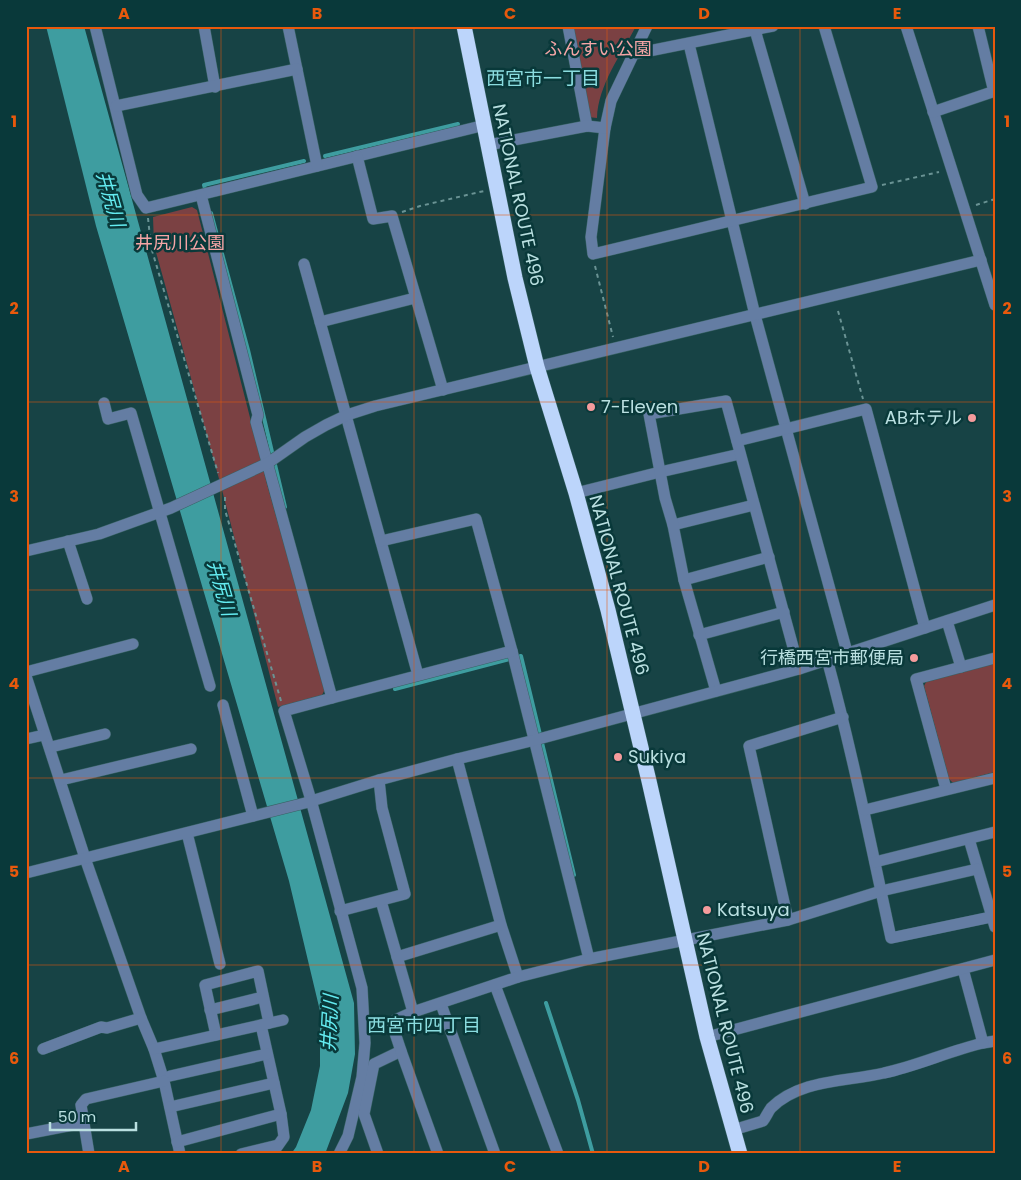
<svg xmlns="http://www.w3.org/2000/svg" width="1021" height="1180" font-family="Poppins,'Noto Sans JP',sans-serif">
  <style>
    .green { fill: #7b4143 }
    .water { fill: #3e9da0 }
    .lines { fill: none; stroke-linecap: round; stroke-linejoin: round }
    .stream { stroke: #3e9da0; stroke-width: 4 }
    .minor-casing { stroke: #386264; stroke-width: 12 }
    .highway-casing { stroke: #386264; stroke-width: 16 }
    .path { stroke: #6a9394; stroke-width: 2; stroke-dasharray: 4 4; stroke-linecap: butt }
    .minor { stroke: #647da3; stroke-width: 11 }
    .highway { stroke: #bcd5fb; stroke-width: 15 }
    .grid { fill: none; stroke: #e8590c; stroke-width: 1; stroke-opacity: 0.55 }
    .poi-dot { fill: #f59b9c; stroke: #09393a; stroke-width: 2 }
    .labels { text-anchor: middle; stroke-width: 5; stroke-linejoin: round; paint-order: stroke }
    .park-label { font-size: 18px; fill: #f5a5a6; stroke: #09393a }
    .street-label { font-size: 18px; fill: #bae0e1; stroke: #09393a }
    .poi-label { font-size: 18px; fill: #bae0e1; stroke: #09393a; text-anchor: start }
    .neighbourhood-label { font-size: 19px; fill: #8adcdf; stroke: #09393a }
    .water-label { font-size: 19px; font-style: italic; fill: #64ecf1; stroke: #09393a }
    .neatline { fill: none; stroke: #e8590c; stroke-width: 2 }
    .grid-label { font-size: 16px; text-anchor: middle; font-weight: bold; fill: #e8590c }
  </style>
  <rect width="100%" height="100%" fill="#174345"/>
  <g class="green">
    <path d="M570 26H636C621 55 598 85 597 118L588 117Z"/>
    <polygon points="192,207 197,210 267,484 325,689 322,695 278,707 221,486 154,245 153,217"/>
    <polygon points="995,663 995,772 953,783 949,779 924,686 926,682"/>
  </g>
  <polygon class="water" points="46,26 84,26 354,1003 355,1054 348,1093 325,1154 291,1154 296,1147 311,1110 320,1066 320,1011 289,881 96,226"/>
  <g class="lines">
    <g class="stream">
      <polyline points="325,156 458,124"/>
      <polyline points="206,192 204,185 304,161"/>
      <polyline points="211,213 248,350 285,507"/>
      <polyline points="395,689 521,656 574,875"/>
      <polyline points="546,1003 578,1100 593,1154"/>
    </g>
    <g class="minor-casing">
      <g id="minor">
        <polyline points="95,26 137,195 146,208 485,125"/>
        <polyline points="204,26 215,87"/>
        <polyline points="288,26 317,166"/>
        <polyline points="568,26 587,126"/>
        <polyline points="906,26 995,305"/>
        <polyline points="978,26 994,92"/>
        <polyline points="755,30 805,204"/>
        <polyline points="689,44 755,315 847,652"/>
        <polyline points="634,54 773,26"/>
        <polyline points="116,106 297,69"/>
        <polyline points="933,112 995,91"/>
        <polyline points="605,128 591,237 593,254 872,187 824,26"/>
        <polyline points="488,145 587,126 605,128 611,101 647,26"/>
        <polyline points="357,156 373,219 392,216 443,390"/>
        <polyline points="201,195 258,415 256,422 332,698 284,711 311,800 362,988 365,1043 362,1077 348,1136 339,1154"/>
        <polyline points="304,264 418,675"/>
        <polyline points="320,322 415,298"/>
        <polyline points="104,403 108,419 131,413 210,686"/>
        <polyline points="737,441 866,409 925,628"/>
        <polyline points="576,493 660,472 740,454"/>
        <polyline points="673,525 754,505"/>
        <polyline points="68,541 87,599"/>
        <polyline points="381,541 476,519 512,651 589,959"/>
        <polyline points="26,551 99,534 171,508 268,463 305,437 326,425 347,415 375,406 981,260"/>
        <polyline points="684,580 769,557"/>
        <polyline points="947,621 961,667"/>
        <polyline points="699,635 784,612"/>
        <path d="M827 659C852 751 871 845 891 938L991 917"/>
        <polyline points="26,672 133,644"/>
        <polyline points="26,676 85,858 141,1018 154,1049 164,1081 180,1154"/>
        <polyline points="716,691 684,580 673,525 665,498 649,414 726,401 799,669"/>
        <polyline points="332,698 512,651"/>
        <polyline points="223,705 253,816"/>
        <polyline points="26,739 44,735"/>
        <polyline points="51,747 105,734"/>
        <polyline points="457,759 501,925 518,977"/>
        <polyline points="61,780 191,749"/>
        <polyline points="946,789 916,679 995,658"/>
        <polyline points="865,810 995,778"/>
        <polyline points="187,833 220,964"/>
        <polyline points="969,839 995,927"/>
        <polyline points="875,862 995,832"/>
        <polyline points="26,873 305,803 379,780 457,759 535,740 799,669 995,605"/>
        <polyline points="381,901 413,1012"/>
        <polyline points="340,911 405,894 382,808 379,780"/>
        <polyline points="788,920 749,746 843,717"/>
        <polyline points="397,957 501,925"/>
        <polyline points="963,969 983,1043 995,1041"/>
        <polyline points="495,985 558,1154"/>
        <polyline points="441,1004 495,1154"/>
        <polyline points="210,1010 263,997"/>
        <polyline points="261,1025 281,1114 284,1137 272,1154"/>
        <polyline points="216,1035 205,985 258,971 269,1023"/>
        <polyline points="707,1037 995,960"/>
        <polyline points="43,1049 101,1027 107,1028 141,1018"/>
        <polyline points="154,1049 283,1020"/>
        <polyline points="170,1076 267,1054"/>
        <polyline points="170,1107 274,1083"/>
        <path d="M733 1130 763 1121C766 1117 768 1112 771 1108 800 1079 846 1082 884 1073 917 1066 949 1051 983 1043"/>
        <polyline points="26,1134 83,1123"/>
        <polyline points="177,1142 281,1114"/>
        <polyline points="89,1154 81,1105 86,1099 164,1081"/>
        <polyline points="241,1154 278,1145"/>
        <polyline points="378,1154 364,1114 374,1064 401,1051"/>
        <polyline points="438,1154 401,1051 393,1027 395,1020 413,1012 518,977 589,959 788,920 881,891 977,869"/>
      </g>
    </g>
    <g class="highway-casing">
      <polyline id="highway" points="464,26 515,278 537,367 576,493 608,610 649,781 707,1037 740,1154"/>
    </g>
    <g class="path">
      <polyline points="882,185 939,172"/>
      <polyline points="976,205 995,199"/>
      <polyline points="402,212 420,206 484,191"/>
      <polyline points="148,218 151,247 218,473"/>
      <polyline points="595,266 613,337"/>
      <polyline points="838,311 863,399"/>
      <polyline points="225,497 225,510 281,701"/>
    </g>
    <use href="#minor" class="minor"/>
    <use href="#highway" class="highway"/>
  </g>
  <path class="grid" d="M221 26V1154M414 26V1154M607 26V1154M800 26V1154M26 215H995M26 402H995M26 590H995M26 778H995M26 965H995"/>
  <g class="poi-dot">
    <circle cx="591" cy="407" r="5"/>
    <circle cx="972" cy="418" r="5"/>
    <circle cx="914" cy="658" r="5"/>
    <circle cx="618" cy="757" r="5"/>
    <circle cx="707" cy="910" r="5"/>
  </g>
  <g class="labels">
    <g class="park-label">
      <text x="598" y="55">ふんすい公園</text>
      <text x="180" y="249">井尻川公園</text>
    </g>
    <g class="street-label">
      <text transform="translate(518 195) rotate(78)" y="6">NATIONAL ROUTE 496</text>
      <text transform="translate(619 585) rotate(75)" y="6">NATIONAL ROUTE 496</text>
      <text transform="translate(725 1023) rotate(76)" y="6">NATIONAL ROUTE 496</text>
    </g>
    <g class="poi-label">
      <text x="601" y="413">7-Eleven</text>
      <text x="962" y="424" text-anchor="end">ABホテル</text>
      <text x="904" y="664" text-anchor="end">行橋西宮市郵便局</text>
      <text x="628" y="763">Sukiya</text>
      <text x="717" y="916">Katsuya</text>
    </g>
    <g class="neighbourhood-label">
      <text x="543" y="85">西宮市一丁目</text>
      <text x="424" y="1032">西宮市四丁目</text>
    </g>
    <g class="water-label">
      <text transform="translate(111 199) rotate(74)" y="7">井尻川</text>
      <text transform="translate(222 588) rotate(74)" y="7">井尻川</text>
      <text transform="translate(329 1023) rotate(-87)" y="7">井尻川</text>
    </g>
  </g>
  <rect width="1021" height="1180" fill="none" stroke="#09393a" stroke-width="55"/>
  <path d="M50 1122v8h86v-8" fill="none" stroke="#bae0e1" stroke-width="2.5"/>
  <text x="58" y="1122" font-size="15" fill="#bae0e1" stroke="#09393a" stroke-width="4" paint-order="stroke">50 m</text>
  <rect x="28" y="28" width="966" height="1124" class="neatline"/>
  <g class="grid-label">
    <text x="124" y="19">A</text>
    <text x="317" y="19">B</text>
    <text x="510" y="19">C</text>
    <text x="704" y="19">D</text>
    <text x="897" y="19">E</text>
    <text x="14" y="127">1</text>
    <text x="1007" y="127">1</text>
    <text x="14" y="314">2</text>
    <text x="1007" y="314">2</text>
    <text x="14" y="502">3</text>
    <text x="1007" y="502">3</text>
    <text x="14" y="689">4</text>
    <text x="1007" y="689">4</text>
    <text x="14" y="877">5</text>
    <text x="1007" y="877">5</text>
    <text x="14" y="1064">6</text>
    <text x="1007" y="1064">6</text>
    <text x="124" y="1172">A</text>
    <text x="317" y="1172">B</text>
    <text x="510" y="1172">C</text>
    <text x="704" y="1172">D</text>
    <text x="897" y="1172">E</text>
  </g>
</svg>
